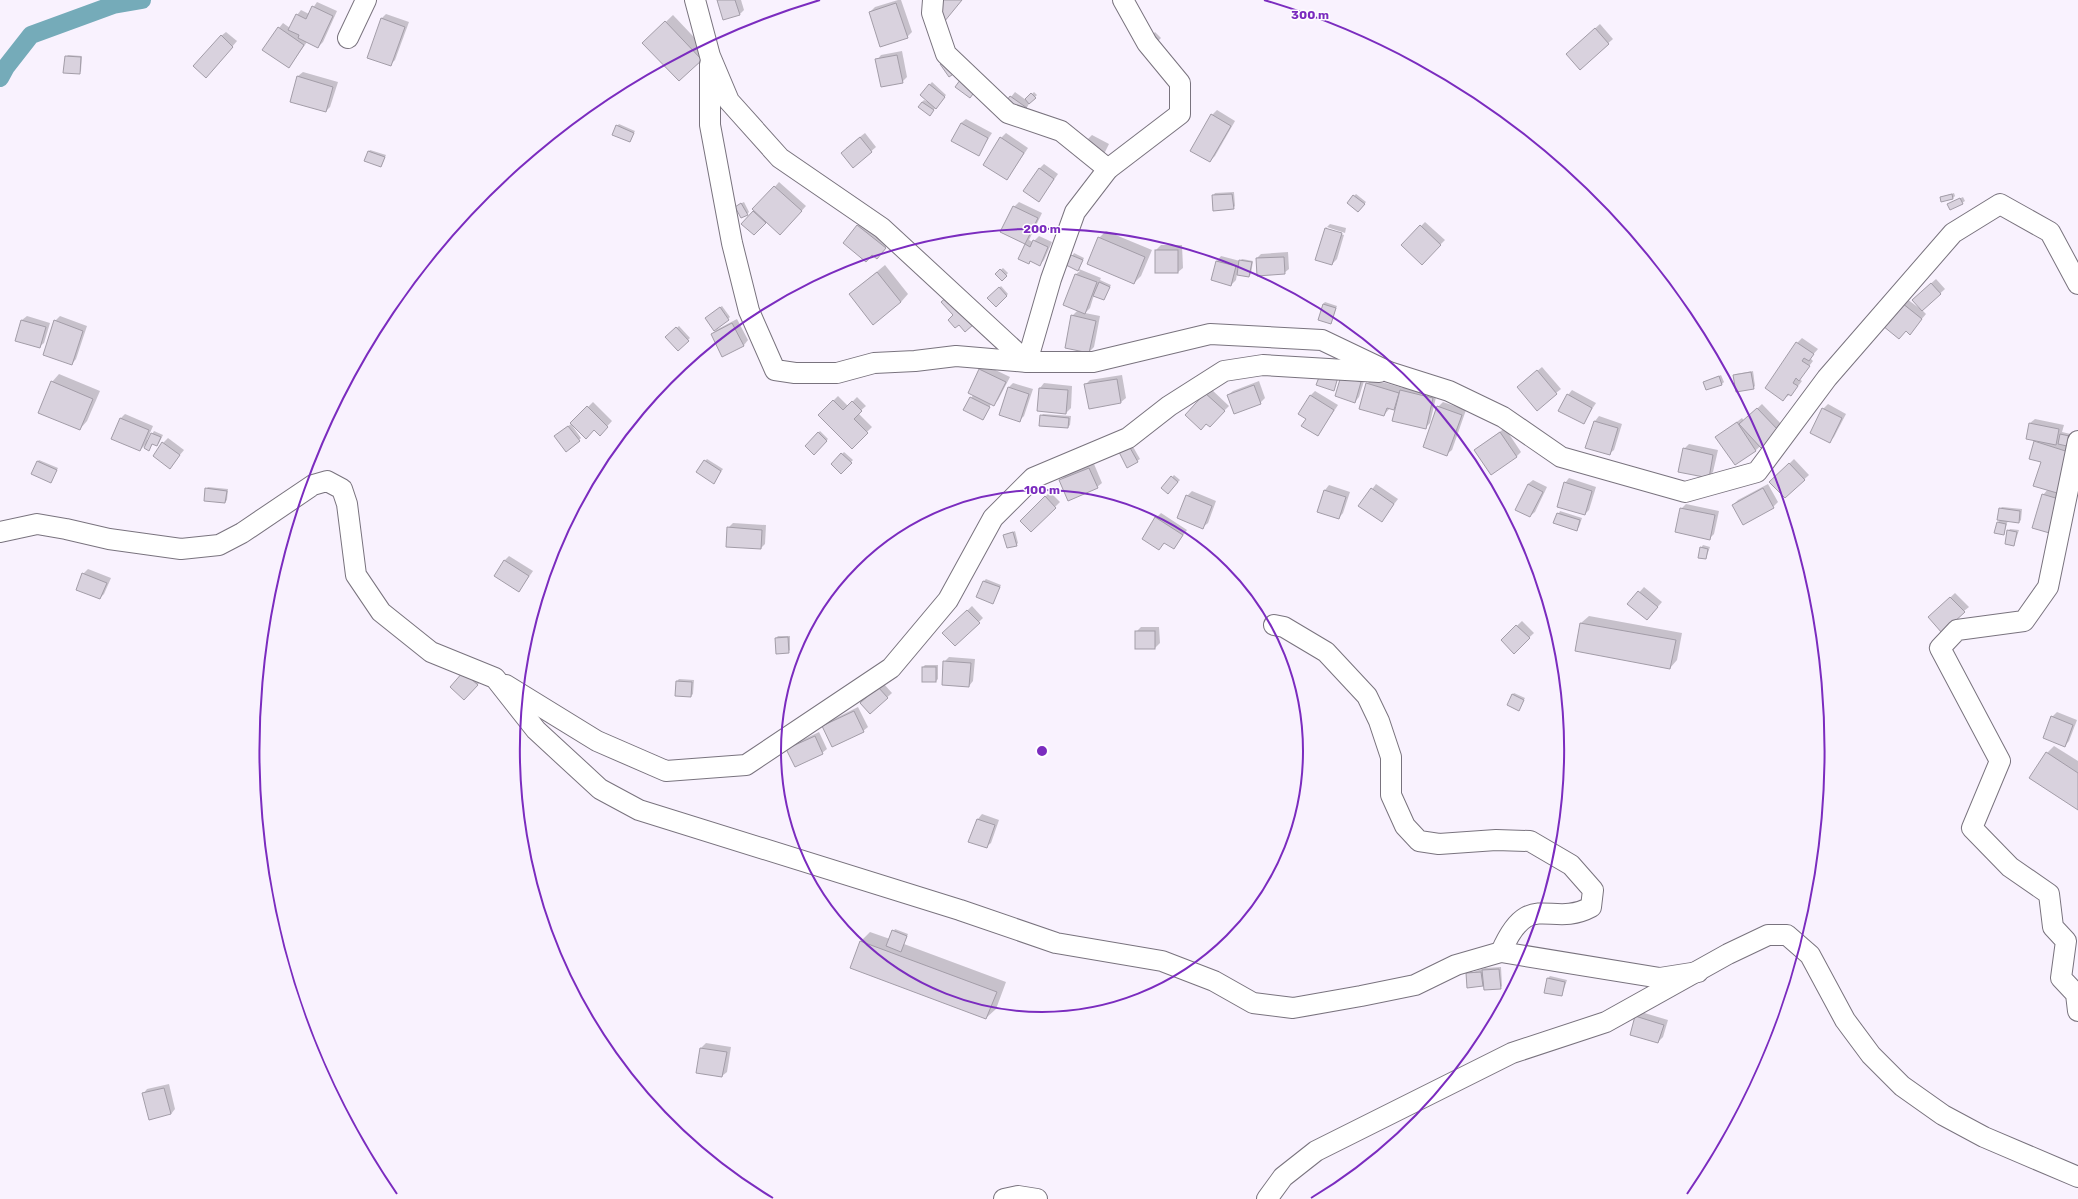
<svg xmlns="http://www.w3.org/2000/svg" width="2078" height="1199" font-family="Rubik,sans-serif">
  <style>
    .shadow { fill: #0003 }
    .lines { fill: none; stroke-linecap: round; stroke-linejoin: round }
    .canal { stroke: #75abb9; stroke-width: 18 }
    .building { fill: #d9d2de; stroke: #a39da8 }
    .minor-casing { stroke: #79737e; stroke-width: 22 }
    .minor { stroke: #fff; stroke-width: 20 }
    .ring { fill: none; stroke: #7b2cbf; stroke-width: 2 }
    .centre { fill: #7b2cbf; stroke: #fff; stroke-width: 2 }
    .ring-label { font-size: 12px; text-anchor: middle; font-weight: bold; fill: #7b2cbf; stroke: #fff; stroke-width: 3; stroke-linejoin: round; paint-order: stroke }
  </style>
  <rect width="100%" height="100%" fill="#f9f2fe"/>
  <g class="shadow">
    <polygon points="718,0 741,0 744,10 740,14"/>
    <polygon points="898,0 901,0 912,32 907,37 870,12 875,7"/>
    <polygon points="317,2 337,11 323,42 318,47 307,42 289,67 279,28 283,23 290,28 297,15 301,10 309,14"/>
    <polygon points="386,14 409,22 395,60 390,65 381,19"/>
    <polygon points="673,15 708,52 679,80 644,43"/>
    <polygon points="1600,24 1613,39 1580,68 1572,49"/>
    <polygon points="226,32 237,41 211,72 221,36"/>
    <polygon points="1155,32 1161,38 1154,45 1148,39"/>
    <polygon points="902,51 907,77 902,82 877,60 881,55"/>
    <polygon points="68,55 82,56 81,71 79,73 66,57"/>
    <polygon points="303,72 338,82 330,107 326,111 291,101 298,76"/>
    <polygon points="932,82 946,95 932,112 922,102 924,100 930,103 921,95"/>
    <polygon points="1015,92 1026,100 1034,92 1037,95 1030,102 1021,118 1011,97"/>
    <polygon points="1217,110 1235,121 1215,156 1210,161 1212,115"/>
    <polygon points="966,119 992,133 978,155 961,123"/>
    <polygon points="619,124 635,131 630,141 617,126"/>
    <polygon points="865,133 876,147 853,167 846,148"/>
    <polygon points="1006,133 1028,148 1007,179 1001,138"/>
    <polygon points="1092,135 1109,144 1100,162 1087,140"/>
    <polygon points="370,150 386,155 381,166 368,152"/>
    <polygon points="1044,164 1058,174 1039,201 1039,169"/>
    <polygon points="779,182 806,206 785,229 766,221 754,234 743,224"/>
    <polygon points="1234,192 1235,206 1233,208 1213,196 1215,193"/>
    <polygon points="1954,193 1955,196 1953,198 1941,197"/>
    <polygon points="1356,194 1366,202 1360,209 1354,196"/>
    <polygon points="1963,197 1965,201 1962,203 1948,204"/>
    <polygon points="744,202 749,212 747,214 738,205"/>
    <polygon points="1019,202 1042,213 1029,240 1033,242 1039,236 1052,242 1044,260 1040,265 1031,261 1029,263 1019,259 1026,244 1002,232 1014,207"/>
    <polygon points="862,221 890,242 877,258 857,226"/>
    <polygon points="1425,222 1445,240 1422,263 1403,245"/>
    <polygon points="1330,224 1346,228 1345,233 1327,227 1327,229 1344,235 1337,259 1332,264 1317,259 1326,228"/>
    <polygon points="1106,231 1152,250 1141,276 1134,283 1099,238"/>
    <polygon points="1161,245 1182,245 1183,268 1178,272 1156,250"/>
    <polygon points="1288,252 1289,269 1284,273 1257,258 1261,254"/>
    <polygon points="1074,253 1084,258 1079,269 1101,278 1100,280 1111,285 1104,299 1094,295 1090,308 1085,313 1100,316 1094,347 1089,352 1072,316 1078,310 1064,305 1076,274 1080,271 1067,265"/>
    <polygon points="1221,256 1240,261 1242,259 1253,261 1251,274 1249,276 1237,274 1236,280 1231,285 1212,280 1217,261"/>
    <polygon points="885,265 908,294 901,302 850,294"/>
    <polygon points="1003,268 1008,273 1002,280 996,274"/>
    <polygon points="1936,279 1945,289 1922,310 1926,314 1910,333 1906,330 1884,326 1907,299 1919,308 1918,295"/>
    <polygon points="1001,286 1008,294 996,306 989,298"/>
    <polygon points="1325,302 1337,306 1331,323 1323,304"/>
    <polygon points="722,306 730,317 728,319 708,316"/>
    <polygon points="27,316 50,323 44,343 39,347 22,320"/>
    <polygon points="60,316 87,326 76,359 72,364 55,321"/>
    <polygon points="737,319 748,340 744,345 723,355 712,334 716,330"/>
    <polygon points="679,326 690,338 678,349 666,337"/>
    <polygon points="1802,338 1818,349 1810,358 1813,361 1799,379 1802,381 1795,390 1783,400 1797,343"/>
    <polygon points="985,365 1010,377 998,400 993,405 991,404 983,419 965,410 973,395 980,370"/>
    <polygon points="1542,367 1561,389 1556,393 1523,383"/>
    <polygon points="1753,371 1755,386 1753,388 1734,376 1736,374"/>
    <polygon points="59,374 100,391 87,421 80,429 52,382"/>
    <polygon points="1122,375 1126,398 1121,402 1086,384 1090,380"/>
    <polygon points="1721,375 1724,382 1722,384 1704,382"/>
    <polygon points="1342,376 1365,378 1359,397 1355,402"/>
    <polygon points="1372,379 1403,388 1405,386 1437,393 1430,423 1425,428 1397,405 1393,409 1390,408 1384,415 1367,384"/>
    <polygon points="1259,381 1265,398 1260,403 1228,395 1233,391"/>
    <polygon points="1013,383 1033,389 1024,416 1019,421 1009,387"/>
    <polygon points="1044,383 1072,386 1071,408 1066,413 1040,388"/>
    <polygon points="1211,389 1229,406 1210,425 1186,415"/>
    <polygon points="1572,390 1596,403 1583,423 1568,395"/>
    <polygon points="1315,391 1338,405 1318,435 1307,418 1310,396"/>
    <polygon points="838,396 848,406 857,397 866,406 858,413 872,427 852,447 819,415"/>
    <polygon points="593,402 612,421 600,434 594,429 572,423"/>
    <polygon points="1443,402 1466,410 1452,450 1447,454 1438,407"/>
    <polygon points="1762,404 1783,426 1756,450 1735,464 1717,437 1742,418 1744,421"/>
    <polygon points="1828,404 1846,414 1834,437 1829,442 1823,409"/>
    <polygon points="125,414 153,426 147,440 148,441 154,431 163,435 159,443 157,445 153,443 149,450 147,443 140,450 121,418"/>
    <polygon points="1043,414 1071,416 1070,425 1068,427 1041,416"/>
    <polygon points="1599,416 1622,424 1614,450 1609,454 1587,447 1595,421"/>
    <polygon points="2035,419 2064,425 2062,432 2075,435 2064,530 2043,495 2048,489 2042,462 2030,458 2037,440 2030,423"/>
    <polygon points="571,424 581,438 579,440 557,434"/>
    <polygon points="1505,428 1521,452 1516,457 1475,450"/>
    <polygon points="820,431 828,439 814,453 806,446"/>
    <polygon points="168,438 184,450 170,467 163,443"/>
    <polygon points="1689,444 1718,450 1713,472 1708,477 1684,449"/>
    <polygon points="1132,445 1140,459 1128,467 1120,452"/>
    <polygon points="844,452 853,460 841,472 832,464"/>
    <polygon points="707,459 723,469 715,480 705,461"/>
    <polygon points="1794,459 1809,475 1785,497 1771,482"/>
    <polygon points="39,460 58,468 52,480 37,462"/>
    <polygon points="1094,464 1102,483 1097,487 1060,480 1065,476"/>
    <polygon points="1174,475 1180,480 1168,492 1163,488"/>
    <polygon points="1569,478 1596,487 1589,510 1585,514 1565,483"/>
    <polygon points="1533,480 1547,487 1535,512 1530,516 1528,484"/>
    <polygon points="1376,484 1398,499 1381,521 1360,506"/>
    <polygon points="1768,484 1778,502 1773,507 1744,524 1733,505 1738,500"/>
    <polygon points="1329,485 1350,492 1343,513 1339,518 1318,511 1325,490"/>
    <polygon points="208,487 228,489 227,500 225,502 206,489"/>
    <polygon points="1192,491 1216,501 1208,523 1203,527 1187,496"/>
    <polygon points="1050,492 1060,502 1031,531 1021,521"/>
    <polygon points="1686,504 1719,511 1714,534 1710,538 1681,509"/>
    <polygon points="2002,507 2022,509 2021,520 2019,522 2008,520 2004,534 1998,522 2001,519 2000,509"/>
    <polygon points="1560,511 1582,518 1579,527 1577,529 1555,522"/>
    <polygon points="1161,513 1187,530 1174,548 1165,542 1159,548 1156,518"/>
    <polygon points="733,523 766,525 765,544 761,548 728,528"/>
    <polygon points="2010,529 2019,530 2014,545 2008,531"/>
    <polygon points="1015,531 1018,543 1016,545 1004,535"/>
    <polygon points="1703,545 1710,547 1706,558 1701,548"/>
    <polygon points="509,556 533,571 519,591 504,561"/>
    <polygon points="88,569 111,578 104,594 100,598 83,574"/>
    <polygon points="986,579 1001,585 993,603 984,581"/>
    <polygon points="1644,587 1662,602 1647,619 1629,604"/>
    <polygon points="1955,593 1969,607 1964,611 1934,613"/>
    <polygon points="972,606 983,618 955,645 944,633"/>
    <polygon points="1589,616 1682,633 1677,660 1670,668 1577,650 1581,623"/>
    <polygon points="1522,621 1534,633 1514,652 1502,640"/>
    <polygon points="1141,627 1159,627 1160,643 1155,648 1136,632"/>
    <polygon points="778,636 790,636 790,650 788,652 776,638"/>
    <polygon points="949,657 975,659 973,681 969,686 944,662"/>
    <polygon points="925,665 938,665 938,679 936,681 923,667"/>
    <polygon points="464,672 482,680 469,694"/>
    <polygon points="679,679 694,680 693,694 691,696 676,695 677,681"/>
    <polygon points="883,683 892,693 870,713 862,703"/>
    <polygon points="1514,693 1525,698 1520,707 1512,695"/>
    <polygon points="858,707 868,727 863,731 823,727 828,722"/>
    <polygon points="2057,712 2077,720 2069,741 2065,746 2052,717"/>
    <polygon points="819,732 827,749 822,753 788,749 792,745"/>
    <polygon points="2054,746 2078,761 2078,809 2047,753"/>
    <polygon points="982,814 999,820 991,843 986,847 970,841 978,819"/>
    <polygon points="895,929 908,934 904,944 1006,982 996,1009 986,1018 861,941 870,932 890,939"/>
    <polygon points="1501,967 1502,986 1500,988 1484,983 1482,985 1467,974 1485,968"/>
    <polygon points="1550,976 1567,980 1562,995 1548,978"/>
    <polygon points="1641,1012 1668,1020 1663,1037 1658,1042 1636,1017"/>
    <polygon points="706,1043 731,1047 727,1072 722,1076 697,1072 701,1048"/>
    <polygon points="169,1084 175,1109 171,1114 143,1094 147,1089"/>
  </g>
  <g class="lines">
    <polyline class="canal" points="0,78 6,67 31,35 113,5 142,0"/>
  </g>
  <g class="building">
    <polygon points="717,0 735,0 740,15 723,20"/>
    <polygon points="933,0 962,0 944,22"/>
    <polygon points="896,3 908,38 880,47 869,12"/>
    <polygon points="312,6 333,16 318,48 298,38 299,35 288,30 296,14 306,19"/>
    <polygon points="381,18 405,27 391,66 367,58"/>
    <polygon points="665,21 702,60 679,81 642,43"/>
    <polygon points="278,27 304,45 289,68 262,50"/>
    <polygon points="1595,28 1609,44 1580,70 1566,54"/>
    <polygon points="221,35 233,47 206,78 193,66"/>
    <polygon points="956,53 965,66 949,77 940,64"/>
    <polygon points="897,55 903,83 881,87 875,59"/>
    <polygon points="65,56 81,57 80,74 63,73"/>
    <polygon points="966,72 981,83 970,98 955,87"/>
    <polygon points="297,76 333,87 326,112 290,102"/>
    <polygon points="929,84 945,97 936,109 920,95"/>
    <polygon points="1031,93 1036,98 1029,104 1025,99"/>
    <polygon points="1010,96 1027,108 1016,124 999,112"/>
    <polygon points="922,102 934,110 930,116 918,107"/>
    <polygon points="1211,114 1231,126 1210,162 1190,151"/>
    <polygon points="961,123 988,138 979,156 951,141"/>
    <polygon points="616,125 634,133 630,142 612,135"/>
    <polygon points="860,137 872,152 853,168 841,153"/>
    <polygon points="1000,137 1024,153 1007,180 983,165"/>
    <polygon points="368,151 385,157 381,167 364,161"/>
    <polygon points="1039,168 1054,179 1039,202 1023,191"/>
    <polygon points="774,186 802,211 780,235 752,209"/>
    <polygon points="1232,194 1234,209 1213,211 1212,195"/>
    <polygon points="1952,194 1953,199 1941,202 1940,197"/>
    <polygon points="1353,195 1365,204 1358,212 1347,203"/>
    <polygon points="1960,198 1963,204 1950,210 1947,204"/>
    <polygon points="741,203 748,215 741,218 735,207"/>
    <polygon points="1013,206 1038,218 1025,244 1000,232"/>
    <polygon points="753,211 766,223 754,235 741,224"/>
    <polygon points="857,225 886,248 877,259 872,255 866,262 843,243"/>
    <polygon points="1420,225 1441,245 1422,265 1401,245"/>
    <polygon points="1325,228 1342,233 1332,265 1315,260"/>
    <polygon points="1098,237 1145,257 1134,284 1087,264"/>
    <polygon points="1033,240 1048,247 1040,266 1030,261 1029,264 1018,259 1025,244 1030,247"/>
    <rect x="1155" y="250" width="23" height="23"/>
    <polygon points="1071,255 1083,260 1078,271 1066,265"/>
    <polygon points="1284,257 1285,274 1257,276 1256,258"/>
    <polygon points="1239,260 1252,262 1249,277 1237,275"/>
    <polygon points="1216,261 1236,266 1231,286 1211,280"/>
    <polygon points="1000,269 1007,276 1002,281 995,274"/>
    <polygon points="877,272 901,302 873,325 849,294"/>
    <polygon points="1075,274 1097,282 1085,314 1063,305"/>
    <polygon points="1099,282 1110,287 1104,300 1093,296"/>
    <polygon points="1931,283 1941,294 1922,311 1912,300"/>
    <polygon points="999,287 1007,296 996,307 987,298"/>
    <polygon points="949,295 974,324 965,332 959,325 955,328 948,320 953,315 941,302"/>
    <polygon points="1902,303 1922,319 1910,335 1906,331 1899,339 1883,326"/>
    <polygon points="1323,304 1336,308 1331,324 1318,320"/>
    <polygon points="720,307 729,320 714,331 705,318"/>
    <polygon points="1071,315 1096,321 1089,353 1065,348"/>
    <polygon points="21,320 46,327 40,348 15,341"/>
    <polygon points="54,320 83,331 72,365 43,355"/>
    <polygon points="732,323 744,346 722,357 711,334"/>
    <polygon points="676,327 689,341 678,351 665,337"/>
    <polygon points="1796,342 1814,354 1809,361 1804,358 1802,361 1810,366 1799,381 1796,378 1793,383 1798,386 1791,396 1788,394 1783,401 1765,388"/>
    <polygon points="979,369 1006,382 994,406 968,393"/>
    <polygon points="1537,370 1557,394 1537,411 1517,387"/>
    <polygon points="1321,372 1338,377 1334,391 1316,385"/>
    <polygon points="1751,372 1754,389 1736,392 1733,375"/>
    <polygon points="1341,376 1361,382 1355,403 1335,396"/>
    <polygon points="1719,376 1722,385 1706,390 1703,382"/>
    <polygon points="1117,379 1121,403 1089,409 1084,384"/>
    <polygon points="51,381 93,399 80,430 38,413"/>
    <polygon points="1366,383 1399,393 1394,410 1387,408 1384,416 1359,409"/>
    <polygon points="1254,385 1261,404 1234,414 1227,395"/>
    <polygon points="1008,387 1029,394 1020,422 999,415"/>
    <polygon points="1039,388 1068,390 1066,414 1037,411"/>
    <polygon points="1400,390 1433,398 1426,429 1392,421"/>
    <polygon points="1205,393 1225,411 1210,427 1206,424 1201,430 1185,415"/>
    <polygon points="1567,394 1592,408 1584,424 1558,411"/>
    <polygon points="1310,395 1334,410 1318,436 1301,426 1306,419 1298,414"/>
    <polygon points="970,397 990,407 983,420 963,410"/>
    <polygon points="833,400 843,410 852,401 862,411 854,419 868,433 852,449 818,415"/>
    <polygon points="587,406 608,427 600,436 594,430 586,439 570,423"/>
    <polygon points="1437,406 1462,415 1447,456 1423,447"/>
    <polygon points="1757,408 1779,431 1761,448 1739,424"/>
    <polygon points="1822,408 1842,418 1830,443 1810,433"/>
    <polygon points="1040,415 1069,418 1068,428 1039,426"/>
    <polygon points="120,418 149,430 140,451 111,439"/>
    <polygon points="1594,421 1618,428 1610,455 1585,448"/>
    <polygon points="1737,422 1756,451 1735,465 1715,437"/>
    <polygon points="2029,423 2059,429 2056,445 2026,439"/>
    <polygon points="568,426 580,441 566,452 554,436"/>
    <polygon points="818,432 827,441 814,455 805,446"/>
    <polygon points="1500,432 1517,457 1491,475 1474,450"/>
    <polygon points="151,433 161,437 157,446 152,444 149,451 144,448"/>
    <polygon points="2060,434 2074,437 2071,447 2058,444"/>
    <polygon points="2034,441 2078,455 2064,495 2033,486 2041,462 2029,459"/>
    <polygon points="162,442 180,455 170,469 153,456"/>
    <polygon points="1129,446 1138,462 1127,468 1119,452"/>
    <polygon points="1683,448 1713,455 1709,478 1678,472"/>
    <polygon points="841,453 852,463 841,474 831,464"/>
    <polygon points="704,460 721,471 714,484 696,472"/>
    <polygon points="37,461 57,470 51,483 31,474"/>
    <polygon points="1789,463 1805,480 1785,498 1769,482"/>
    <polygon points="1089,468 1098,488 1068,501 1059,480"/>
    <polygon points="1171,476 1178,482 1168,494 1161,488"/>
    <polygon points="1564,482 1592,491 1585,515 1557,507"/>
    <polygon points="1528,484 1543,492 1530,517 1515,510"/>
    <polygon points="205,488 227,491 225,503 204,501"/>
    <polygon points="1371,488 1394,504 1382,522 1358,506"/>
    <polygon points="1763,488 1774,508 1743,525 1732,505"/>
    <polygon points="1324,490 1346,497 1339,519 1317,512"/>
    <polygon points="2042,494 2069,502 2060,536 2032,528"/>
    <polygon points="1186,495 1212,506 1203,529 1177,518"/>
    <polygon points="1045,496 1056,508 1031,532 1020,521"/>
    <polygon points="1680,508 1715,515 1710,540 1675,532"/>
    <polygon points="1999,508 2020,511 2019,523 1997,520"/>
    <polygon points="1557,513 1580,520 1577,531 1553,523"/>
    <polygon points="1155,517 1183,535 1174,549 1164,543 1159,550 1142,539"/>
    <polygon points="1997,522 2006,524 2004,535 1994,533"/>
    <polygon points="727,527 762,530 761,549 726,547"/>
    <polygon points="2007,530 2017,532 2014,546 2005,544"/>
    <polygon points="1013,532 1017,546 1007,548 1003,535"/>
    <polygon points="1700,547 1708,549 1706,559 1698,558"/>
    <polygon points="504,560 529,576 519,592 494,576"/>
    <polygon points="82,573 107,583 100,599 76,590"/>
    <polygon points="983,581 1000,587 993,604 976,597"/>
    <polygon points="1638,591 1658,607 1647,620 1627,604"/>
    <polygon points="1950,597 1965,612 1942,633 1928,617"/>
    <polygon points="967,610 980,623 955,646 942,633"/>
    <polygon points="1580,623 1676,640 1670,669 1575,651"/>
    <polygon points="1516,625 1530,638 1514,654 1501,640"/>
    <rect x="1135" y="631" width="20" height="18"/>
    <polygon points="788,637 789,653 776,654 775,638"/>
    <polygon points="943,661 971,663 969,687 942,685"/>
    <rect x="922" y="667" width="14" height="15"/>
    <polygon points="463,672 478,685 464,700 450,687"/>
    <polygon points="676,681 692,682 691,697 675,696"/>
    <polygon points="878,687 888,698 870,714 860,703"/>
    <polygon points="1512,694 1524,700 1519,711 1507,705"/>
    <polygon points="854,711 864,732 832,747 822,726"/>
    <polygon points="2051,716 2073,725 2065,747 2043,738"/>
    <polygon points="815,736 823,754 795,767 786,749"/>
    <polygon points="2046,752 2078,773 2078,810 2029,778"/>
    <polygon points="977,819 995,825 987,848 968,842"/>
    <polygon points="892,930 907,936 901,952 886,946"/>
    <polygon points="860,941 997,992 986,1019 850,968"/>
    <polygon points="1499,969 1501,989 1484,990 1482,970"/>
    <polygon points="1481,972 1483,986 1467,988 1466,973"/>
    <polygon points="1547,978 1565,982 1562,996 1544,993"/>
    <polygon points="1635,1016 1664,1025 1658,1043 1630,1035"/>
    <polygon points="700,1048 727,1052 722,1077 696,1073"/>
    <polygon points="164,1088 171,1114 149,1120 142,1093"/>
  </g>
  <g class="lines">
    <g class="minor-casing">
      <g id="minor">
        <polyline points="695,0 710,56 729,101 780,158 882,228 1027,362 1093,362 1210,334 1322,340 1389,372 1449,391 1503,417 1561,457 1685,492 1757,472 1827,378 1953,233 2000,204 2050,232 2078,284"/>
        <polyline points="933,0 932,13 946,54 1008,113 1061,131 1108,169"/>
        <polyline points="348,38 366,0"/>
        <polyline points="710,64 710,125 732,243 749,311 775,370 795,373 837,373 874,363 915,361 956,356 1027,362 1051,279 1075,212 1108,169 1180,114 1180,83 1147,43 1123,0"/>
        <polyline points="2078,441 2048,587 2024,621 1957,630 1940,648 2000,761 1972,828 2010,867 2049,894 2053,927 2066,941 2061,978 2076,994 2078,1011"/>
        <polyline points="0,532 37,524 66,529 109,539 181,549 219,545 242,533 313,485 327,481 342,489 347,504 356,575 381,612 431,652 495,678 536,730 600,789 639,810 960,910 1056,943 1162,961 1214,981 1253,1003 1293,1008 1361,996 1415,985 1456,965 1501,952 1660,978 1698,972"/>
        <path d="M1274 625 1284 627 1326 652 1367 696 1379 721 1391 757V795L1405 826 1419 841 1439 844 1496 840 1530 841 1571 865 1593 890 1591 907C1550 929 1529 887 1501 952"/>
        <polyline points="506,685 597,741 666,771 746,765 891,668 948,600 993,518 1033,478 1128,438 1169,406 1224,371 1263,365 1379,372"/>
        <polyline points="1004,1199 1018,1196 1037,1199"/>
        <polyline points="1267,1199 1283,1177 1316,1151 1512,1053 1606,1022 1728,954 1768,935 1787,935 1810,955 1845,1020 1871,1055 1902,1086 1943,1115 1984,1137 2078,1177"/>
      </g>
    </g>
    <use href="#minor" class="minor"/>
  </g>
  <g class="ring">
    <circle cx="1042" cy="751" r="261"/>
    <path d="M773 1198A522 522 0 1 1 1311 1198"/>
    <path d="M397 1194A783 783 0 0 1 820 0M1264 0A783 783 0 0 1 1687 1194"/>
  </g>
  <circle cx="1042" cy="751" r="6" class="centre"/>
  <g class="ring-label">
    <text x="1310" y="19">300 m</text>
    <text x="1042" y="233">200 m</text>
    <text x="1042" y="494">100 m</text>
  </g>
</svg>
